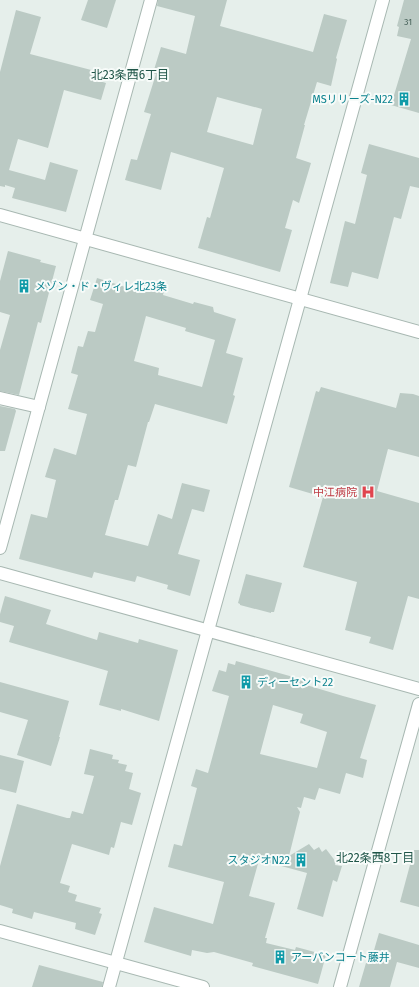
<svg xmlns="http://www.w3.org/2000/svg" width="419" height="987" font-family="'Fira Sans','Noto Sans JP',sans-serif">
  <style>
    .building { fill: #bbcac4; fill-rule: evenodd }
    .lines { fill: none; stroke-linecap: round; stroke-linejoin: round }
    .minor-casing { stroke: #a8b8b2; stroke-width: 14 }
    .minor { stroke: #fff; stroke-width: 12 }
    .labels { text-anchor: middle; stroke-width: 4; stroke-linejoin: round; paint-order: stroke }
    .number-label { font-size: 9px; fill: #4a645c }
    .culture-label { font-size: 11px; fill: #0d838f; stroke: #f7fbf9; text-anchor: start }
    .health-label { font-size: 11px; fill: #be3a42; stroke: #f7fbf9; text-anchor: end }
    .neighbourhood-label { font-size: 12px; fill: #1f5548; stroke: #f7fbf9 }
  </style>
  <rect width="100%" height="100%" fill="#e6efeb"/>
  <g class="building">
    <polygon points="88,0 116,0 107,28 81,20"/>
    <path d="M158 0H227L220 26 313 52 324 14 347 20 336 58 337 59 331 86 317 82 304 125H305L296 158 311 163 299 203 293 200 285 228 292 230 280 272 198 248 207 217 210 218 224 168 171 152 161 190 125 180 131 159 137 160 151 114 144 112 156 74 153 73 161 47 186 54 195 16 157 6ZM217 97 262 109 253 145 207 132Z"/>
    <polygon points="404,0 419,0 419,113 391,105 411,39 397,36 399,27 397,26"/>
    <polygon points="16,10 41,17 30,54 95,71 93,79 106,83 101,100 64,90 48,148 18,139 9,170 45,180 50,162 78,170 66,212 12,198 15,188 5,185 5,187 0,186 0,72"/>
    <polygon points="369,144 419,158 419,188 410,186 401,219 394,217 378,279 352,272 348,287 330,283 345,221 355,224 367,175 361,173"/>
    <polygon points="8,251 41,260 40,262 56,266 41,323 38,322 19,395 0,391 0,350 10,315 0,312 0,281"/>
    <path d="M97 278 135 290 138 280 165 287 163 295 193 304 194 302 213 307 214 312 236 319 226 353 243 358 233 395 235 396 227 424 155 404 149 422H148L136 467 128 465 118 500H115L105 535 148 546 158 514 172 519 182 483 210 490 204 512 192 509 178 554 200 560 190 596 167 589 168 585 137 576 135 582 94 572 92 578 19 559 31 514 47 518 56 480 45 477 54 448 76 455 87 414 68 409 78 375 71 373 78 346 83 347 88 331 95 332 103 304 90 300ZM146 316 186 328 185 331 215 340 202 387 158 375 159 368 134 361Z"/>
    <polygon points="321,387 396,408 400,393 413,394 419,396 419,457 388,449 377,491 419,503 419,599 408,596 393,650 369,643 371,637 345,630 357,582 303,567 323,497 289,487 316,391 319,392"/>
    <polygon points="0,406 15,409 16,411 5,451 0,451"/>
    <polygon points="246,574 282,583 274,612 271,612 271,613 240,605 240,604 238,603"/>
    <polygon points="5,596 51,610 46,624 97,640 99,632 138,643 139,639 178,650 159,721 121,709 121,711 99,705 108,671 9,642 14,626 0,622 0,614"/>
    <path d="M236 661 304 680 303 684 343 696 376 705 360 758 367 760 363 778 346 773 340 794 319 788 315 800 304 797 301 808 297 807 300 812 289 856 309 844 314 850 319 847 322 852 326 849 336 862 335 865 342 866 337 882 333 880 323 917 297 909 307 873 274 864 259 860 249 896 275 903 265 938H267L266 943 295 950 296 947 326 955 318 984 252 966 253 963 214 952 207 953 192 950 191 956 144 942 154 907 213 924 224 882 168 867 174 844 182 846 197 788 191 786 196 769 208 773 229 696 212 691 219 670 226 672 228 663 235 665ZM273 705 303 714 300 723 327 732 317 768 260 754Z"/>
    <polygon points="0,682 69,701 59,737 60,737 51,766 17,755 28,720 0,712"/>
    <polygon points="90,749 113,755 112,759 119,760 118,763 127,765 125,771 133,773 129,789 141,793 132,825 121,822 114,848 111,847 109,855 72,844 60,883 70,886 68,892 77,895 75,901 101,908 99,913 102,914 95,935 75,929 76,923 34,912 32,919 12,913 13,909 0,905 0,866 17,804 67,818 70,818 72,811 83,814 94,776 84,774"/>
    <polygon points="0,755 24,761 16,793 0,789"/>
    <polygon points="414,850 419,850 419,907 400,902"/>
    <polygon points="379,933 419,945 419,968 397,962 390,987 359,987 366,963 370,964"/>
    <polygon points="39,965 103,982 102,987 32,987"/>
  </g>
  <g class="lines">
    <g class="minor-casing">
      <g id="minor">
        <polyline points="0,215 419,332"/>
        <polyline points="0,398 39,407"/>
        <polyline points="0,548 151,0"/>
        <polyline points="0,573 419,689"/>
        <polyline points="0,931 203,987"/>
        <polyline points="109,987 383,0"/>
        <polyline points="340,987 419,704"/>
      </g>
    </g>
    <use href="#minor" class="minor"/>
  </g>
  <defs>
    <g id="building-bare" transform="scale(1.08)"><path d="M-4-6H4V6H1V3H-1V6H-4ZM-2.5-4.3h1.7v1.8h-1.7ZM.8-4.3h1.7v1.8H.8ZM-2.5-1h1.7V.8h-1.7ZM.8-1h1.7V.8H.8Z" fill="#0f9aa8" stroke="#f7fbf9" stroke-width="2.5" paint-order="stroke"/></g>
    <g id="hospital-bare" transform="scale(1.08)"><path d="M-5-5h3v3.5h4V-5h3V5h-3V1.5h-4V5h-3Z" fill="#e0444e" stroke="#f7fbf9" stroke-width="2.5" paint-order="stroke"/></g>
  </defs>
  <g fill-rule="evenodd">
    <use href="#building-bare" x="404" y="99"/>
    <use href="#building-bare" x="24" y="286"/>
    <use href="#hospital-bare" x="368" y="492"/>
    <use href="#building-bare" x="246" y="682"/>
    <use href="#building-bare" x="301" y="860"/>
    <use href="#building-bare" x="280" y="957"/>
  </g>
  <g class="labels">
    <g class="number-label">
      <text x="408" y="25">31</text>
    </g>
    <g class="culture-label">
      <text x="393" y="103" text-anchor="end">MSリリーズ-N22</text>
      <text x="35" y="290">メゾン・ド・ヴィレ北23条</text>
      <text x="257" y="686">ディーセント22</text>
      <text x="290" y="864" text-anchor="end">スタジオN22</text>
      <text x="291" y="961">アーバンコート藤井</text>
    </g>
    <g class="health-label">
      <text x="357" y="496">中江病院</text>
    </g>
    <g class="neighbourhood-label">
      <text x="130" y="79">北23条西6丁目</text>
      <text x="375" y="862">北22条西8丁目</text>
    </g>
  </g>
</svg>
